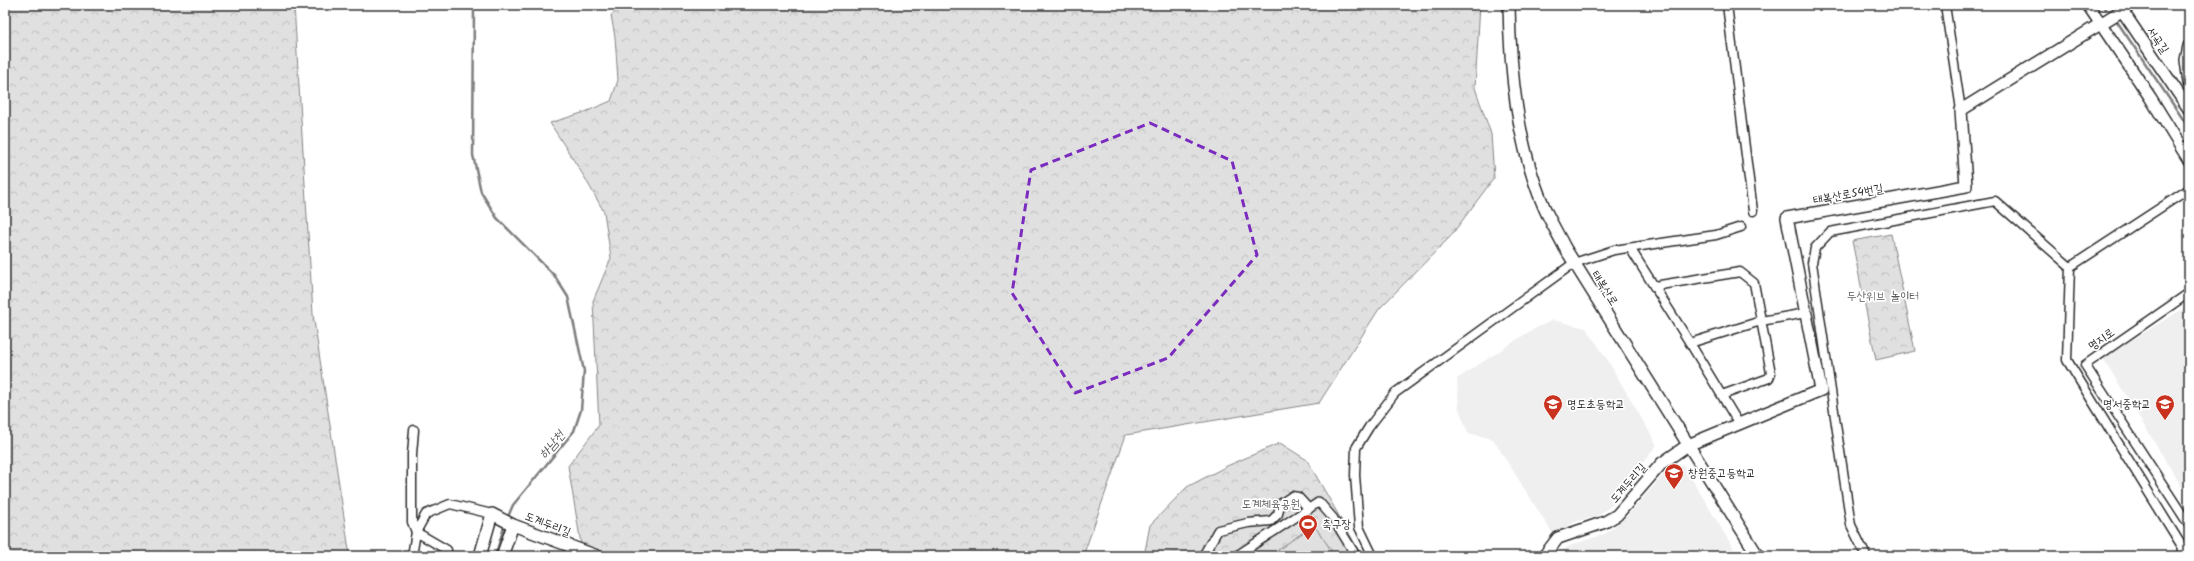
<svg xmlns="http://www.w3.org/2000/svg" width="2194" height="561" font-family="Kalam,'Poor Story',sans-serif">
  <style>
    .built { fill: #efefef }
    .forest { fill: url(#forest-crowns); stroke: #868686 }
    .garden { fill: #e0e0e0; stroke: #868686 }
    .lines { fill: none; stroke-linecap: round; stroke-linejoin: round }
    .stream { stroke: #7e7e7e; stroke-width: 2.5 }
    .street-casing { stroke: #2b2b2b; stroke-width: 11 }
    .secondary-casing { stroke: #2b2b2b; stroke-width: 14 }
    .street { stroke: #fff; stroke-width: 8 }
    .secondary { stroke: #fff; stroke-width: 11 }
    .marked { fill: none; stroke: #7b2cbf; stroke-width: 3; stroke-dasharray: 8 5; stroke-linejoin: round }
    .labels { text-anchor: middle; stroke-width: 3.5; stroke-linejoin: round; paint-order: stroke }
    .street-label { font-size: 12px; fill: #2b2b2b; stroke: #fff }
    .park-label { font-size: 12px; fill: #585858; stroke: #fff }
    .poi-label { font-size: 12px; fill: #2b2b2b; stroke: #fff; text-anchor: start }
    .water-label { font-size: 13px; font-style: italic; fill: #5c5c5c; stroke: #fff }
  </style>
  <defs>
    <pattern id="forest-crowns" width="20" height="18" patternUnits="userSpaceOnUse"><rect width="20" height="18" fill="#e0e0e0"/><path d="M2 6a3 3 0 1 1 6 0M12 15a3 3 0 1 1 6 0" fill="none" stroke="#c0c0c0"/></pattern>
  </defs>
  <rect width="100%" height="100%" fill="#fff"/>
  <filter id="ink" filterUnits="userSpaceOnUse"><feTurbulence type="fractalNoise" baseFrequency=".025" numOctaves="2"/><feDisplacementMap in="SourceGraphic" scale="8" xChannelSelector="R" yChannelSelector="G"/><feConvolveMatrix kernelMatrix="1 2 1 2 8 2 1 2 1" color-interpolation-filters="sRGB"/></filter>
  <g filter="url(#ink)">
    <g class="built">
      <polygon points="2189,305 2189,485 2183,489 2103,358"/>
      <polygon points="1553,320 1586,328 1607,359 1657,445 1635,473 1615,503 1596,517 1577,521 1553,534 1493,439 1468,433 1459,409 1457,379 1530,331"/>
      <polygon points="1673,464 1684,466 1738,556 1555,556 1558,552 1574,544 1605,534 1628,515"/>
    </g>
    <g class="forest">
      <polygon points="5,5 294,5 313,314 350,556 5,556"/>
      <polygon points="628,5 1480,5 1475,88 1491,134 1494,178 1450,237 1379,309 1319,403 1126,435 1083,556 610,556 581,544 568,466 599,425 593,301 611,258 604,212 585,178 550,123 585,112 611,101 618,80 615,37 611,15"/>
      <polygon points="1891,234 1915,351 1876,360 1852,241"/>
      <polygon points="1280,443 1307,460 1362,556 1144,556 1150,525 1187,487 1227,466"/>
    </g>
    <polygon class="garden" points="1314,525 1335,556 1269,556"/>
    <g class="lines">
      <g class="stream">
        <polyline points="474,5 473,155 481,192 497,218 554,275 568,297 584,371 581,410 574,431 513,505 507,519"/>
        <polyline points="2103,5 2106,9"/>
        <polyline points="2116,20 2189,128"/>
        <polyline points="495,556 505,524"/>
      </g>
      <g class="street-casing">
        <g id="street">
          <polyline points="1727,5 1753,211"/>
          <polyline points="1945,5 1961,110"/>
          <polyline points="1630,248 1690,343"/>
          <polyline points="1654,286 1740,272 1754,283 1771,373 1769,378 1722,395"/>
          <polyline points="2189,293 2085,365 2189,525"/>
          <polyline points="1739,424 1690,343 1761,321 1806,313"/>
          <polyline points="414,430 412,454 412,522 416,532 447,550 446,556"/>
          <polyline points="412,556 416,532 426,514 450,504 492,514"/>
          <polyline points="568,556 572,547"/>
          <polyline points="1203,556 1218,530 1248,523 1271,521 1278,514 1280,504 1292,496 1298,497 1309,509"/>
          <polyline points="1236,556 1319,502 1333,518 1356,556"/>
          <polyline points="1373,556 1359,527 1355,475 1356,448 1369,427 1395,393 1574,263 1614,250 1716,235 1741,227"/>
          <polyline points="1866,556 1851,525 1812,263 1815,248 1830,232 1995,201 2070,267"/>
          <polyline points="2182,556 2183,548 2067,360 2070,267 2189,189"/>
        </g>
      </g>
      <g class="secondary-casing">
        <g id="secondary">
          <path d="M1509 5C1510 72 1517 144 1544 207 1550 221 1558 234 1565 248L1758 556"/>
          <polyline points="2088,5 2150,97 2189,160"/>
          <polyline points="2119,6 2189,109"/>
          <polyline points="2189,46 2186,60 2189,83"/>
          <polyline points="480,556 492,514 513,525 597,556"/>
          <polyline points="502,556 513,525"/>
          <polyline points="1544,556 1558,538 1605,522 1617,515 1662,463 1688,445 1821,390 1787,218 1966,186 1961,110 2131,5"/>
        </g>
      </g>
      <use href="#street" class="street"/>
      <use href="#secondary" class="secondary"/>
    </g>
  </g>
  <path class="marked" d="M1150 123 1232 161 1257 255 1168 358 1075 393 1012 293 1031 170Z"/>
  <defs>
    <g id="school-pin" transform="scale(1)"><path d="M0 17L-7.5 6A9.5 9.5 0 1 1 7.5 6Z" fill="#c8321e" stroke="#fff"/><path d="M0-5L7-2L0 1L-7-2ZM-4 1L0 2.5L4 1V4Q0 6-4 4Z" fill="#fff"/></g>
    <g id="stadium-pin" transform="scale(1)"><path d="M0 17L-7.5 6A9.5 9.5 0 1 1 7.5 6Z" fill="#c8321e" stroke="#fff"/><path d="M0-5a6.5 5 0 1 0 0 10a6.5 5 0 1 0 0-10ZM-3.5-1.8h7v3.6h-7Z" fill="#fff"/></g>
  </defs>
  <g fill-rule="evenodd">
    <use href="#school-pin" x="1553" y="404"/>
    <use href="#school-pin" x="2165" y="404"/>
    <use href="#school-pin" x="1674" y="473"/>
    <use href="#stadium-pin" x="1308" y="524"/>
  </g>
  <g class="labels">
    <g class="street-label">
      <text transform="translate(2158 40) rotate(56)" y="4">서곡길</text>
      <text transform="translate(1848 194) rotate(-10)" y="4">태복산로54번길</text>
      <text transform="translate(1605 288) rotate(58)" y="4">태복산로</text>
      <text transform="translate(2101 339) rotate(-35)" y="4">명지로</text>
      <text transform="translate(1628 483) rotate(-49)" y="4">도계두리길</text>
      <text transform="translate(548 524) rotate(21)" y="4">도계두리길</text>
    </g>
    <g class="park-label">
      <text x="1883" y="300">두산위브 놀이터</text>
      <text x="1271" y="508">도계체육공원</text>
    </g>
    <g class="poi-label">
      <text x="1567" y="408">명도초등학교</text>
      <text x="2151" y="408" text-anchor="end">명서중학교</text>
      <text x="1688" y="477">창원중고등학교</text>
      <text x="1322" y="528">축구장</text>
    </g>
    <g class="water-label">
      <text transform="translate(551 444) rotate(-50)" y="5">하남천</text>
    </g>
  </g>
  <rect width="2194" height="561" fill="none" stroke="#fff" stroke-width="20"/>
  <rect x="10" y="10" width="2174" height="541" fill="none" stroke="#2b2b2b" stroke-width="1.5" filter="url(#ink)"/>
</svg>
